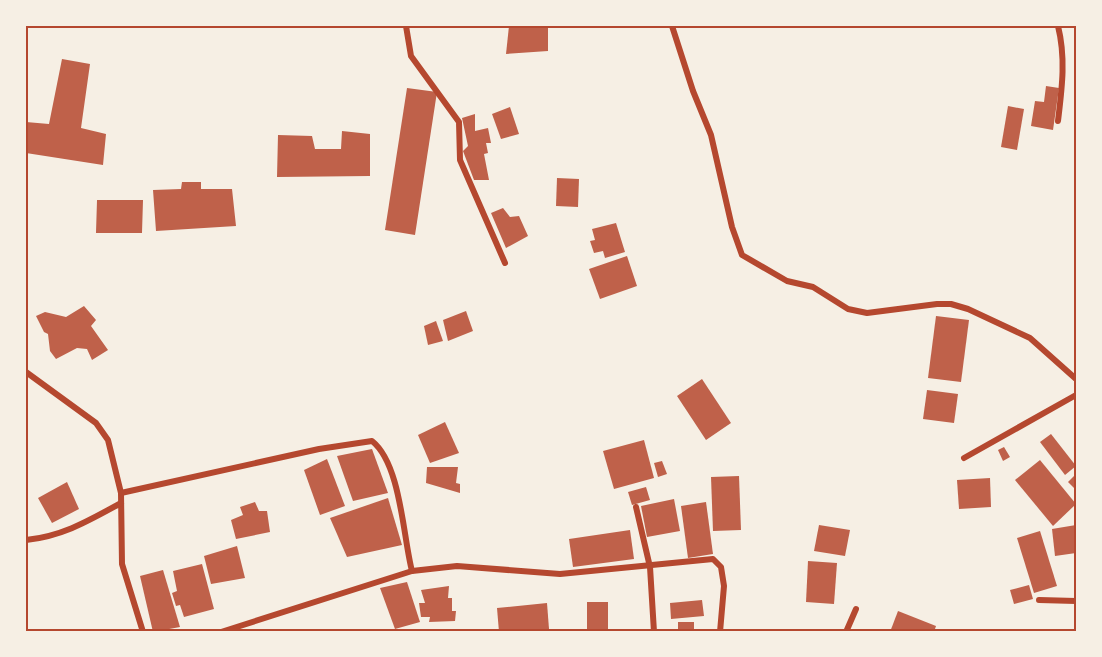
<svg xmlns="http://www.w3.org/2000/svg" width="1102" height="657" font-family="'Exo 2',sans-serif">
  <style>
    .building { fill: #bf614a }
    .lines { fill: none; stroke-linecap: round; stroke-linejoin: round }
    .minor { stroke: #b5482f; stroke-width: 6 }
    .neatline { fill: none; stroke: #b5482f; stroke-width: 2 }
  </style>
  <rect width="100%" height="100%" fill="#f6efe4"/>
  <g class="building">
    <polygon points="509,26 548,26 548,51 506,54"/>
    <polygon points="62,59 90,64 81,128 106,134 103,165 26,153 26,122 49,124"/>
    <polygon points="1046,86 1059,88 1053,130 1031,126 1035,101 1044,102"/>
    <polygon points="407,88 437,92 415,235 385,230"/>
    <polygon points="1008,106 1024,109 1017,150 1001,147"/>
    <polygon points="510,107 519,134 501,139 492,114"/>
    <polygon points="475,114 475,131 488,128 491,143 486,143 488,153 484,154 489,180 474,180 463,151 468,146 462,118"/>
    <polygon points="342,131 370,134 370,176 277,177 278,135 312,136 315,149 341,149"/>
    <polygon points="557,178 579,179 578,207 556,206"/>
    <polygon points="182,182 201,182 201,189 232,189 236,226 156,231 153,190 181,189"/>
    <polygon points="97,200 143,200 142,233 96,233"/>
    <polygon points="503,208 510,217 519,216 528,236 506,248 491,213"/>
    <polygon points="616,223 625,252 605,258 603,251 594,253 590,241 595,240 592,229"/>
    <polygon points="627,256 637,286 600,299 589,269"/>
    <polygon points="84,306 96,320 91,326 108,350 92,360 87,349 77,348 56,359 50,351 48,334 44,332 36,316 45,312 66,317"/>
    <polygon points="466,311 473,331 448,341 443,320"/>
    <polygon points="936,316 969,320 961,382 928,378"/>
    <polygon points="436,321 443,341 428,345 424,326"/>
    <polygon points="702,379 731,423 706,440 677,396"/>
    <polygon points="927,390 958,394 954,423 923,419"/>
    <polygon points="445,422 459,453 430,463 418,435"/>
    <polygon points="1051,434 1076,466 1065,475 1040,442"/>
    <polygon points="644,440 654,478 614,489 603,451"/>
    <polygon points="1004,447 1010,457 1003,461 998,450"/>
    <polygon points="372,449 388,493 353,501 337,456"/>
    <polygon points="327,459 345,506 320,515 304,470"/>
    <polygon points="1040,460 1076,504 1053,526 1015,480"/>
    <polygon points="662,461 667,474 658,477 654,463"/>
    <polygon points="427,467 458,467 456,483 460,484 460,493 426,483"/>
    <polygon points="739,476 741,530 713,531 711,477"/>
    <polygon points="1074,476 1076,479 1076,490 1068,482"/>
    <polygon points="990,478 991,507 959,509 957,480"/>
    <polygon points="67,482 79,509 52,523 38,498"/>
    <polygon points="646,487 650,500 632,505 628,492"/>
    <polygon points="388,498 402,545 347,557 330,518"/>
    <polygon points="674,499 680,531 647,537 641,506"/>
    <polygon points="255,502 259,511 267,511 270,532 236,539 231,520 243,515 240,507"/>
    <polygon points="706,502 713,554 688,558 681,506"/>
    <polygon points="819,525 850,530 845,556 814,551"/>
    <polygon points="1076,525 1076,553 1055,556 1052,529"/>
    <polygon points="630,530 634,559 573,567 569,539"/>
    <polygon points="1040,531 1057,586 1034,593 1017,538"/>
    <polygon points="237,546 245,578 211,584 204,556"/>
    <polygon points="808,561 837,563 834,604 806,602"/>
    <polygon points="202,564 214,609 184,617 180,605 176,606 172,593 177,591 173,571"/>
    <polygon points="163,570 180,627 153,632 140,576"/>
    <polygon points="407,582 420,622 395,629 380,588"/>
    <polygon points="1029,585 1033,599 1014,604 1010,590"/>
    <polygon points="449,586 448,598 452,598 452,611 456,611 455,621 429,622 430,617 421,617 419,603 425,603 421,590"/>
    <polygon points="702,600 704,616 671,619 670,603"/>
    <rect x="587" y="602" width="21" height="30"/>
    <polygon points="547,603 549,629 499,632 497,608"/>
    <polygon points="898,611 936,626 934,632 890,632"/>
    <rect x="678" y="622" width="16" height="10"/>
  </g>
  <g class="lines">
    <g class="minor">
      <polyline points="406,26 411,56 459,122 460,160 505,263"/>
      <polyline points="672,26 693,91 711,135 732,227 742,255 787,281 813,287 848,309 867,313 937,304 951,304 968,309 1030,338 1076,379"/>
      <path d="M1058 26C1066 58 1062 88 1058 121"/>
      <polyline points="26,372 96,423 108,440 121,493 122,564 143,632"/>
      <polyline points="964,458 1076,395"/>
      <path d="M121 493 319 449 372 441C401 464 403 537 412 571L457 566 560 574 713 559 721 567 724 586 720 632"/>
      <polyline points="636,507 650,567 654,632"/>
      <path d="M26 540C63 536 88 521 121 503"/>
      <polyline points="1039,600 1076,601"/>
      <polyline points="221,632 412,571"/>
      <polyline points="846,632 856,609"/>
    </g>
  </g>
  <rect width="1102" height="657" fill="none" stroke="#f6efe4" stroke-width="54"/>
  <rect x="27" y="27" width="1048" height="603" class="neatline"/>
</svg>
